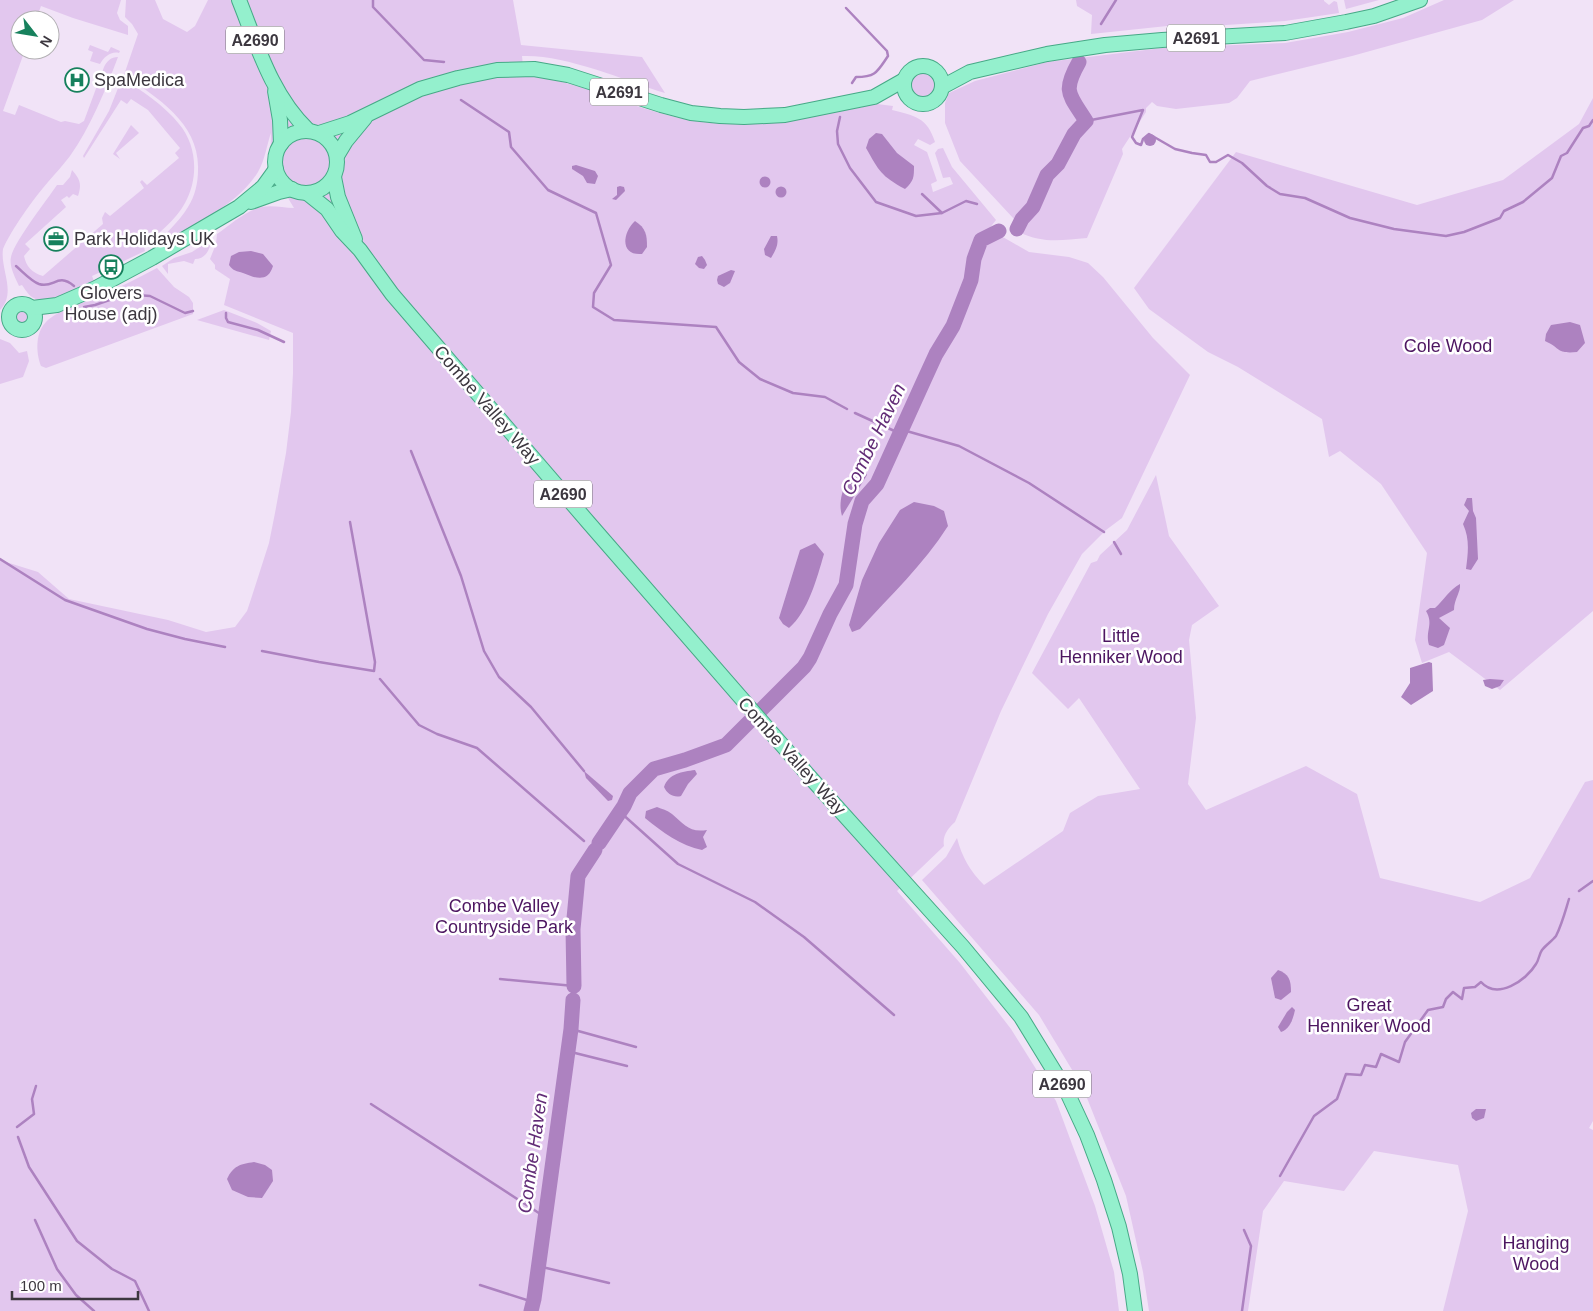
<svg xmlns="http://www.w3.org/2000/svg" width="1593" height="1311" font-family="Arial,sans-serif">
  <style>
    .green { fill: #e2c7ee }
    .water { fill: #ad82c0 }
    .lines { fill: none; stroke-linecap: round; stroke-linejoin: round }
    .stream { stroke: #ad82c0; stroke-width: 2.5 }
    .river { stroke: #ad82c0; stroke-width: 15 }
    .major-casing { stroke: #46a986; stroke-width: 16 }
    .major { stroke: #94f0cd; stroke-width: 14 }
    .labels { text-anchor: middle; stroke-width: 5; stroke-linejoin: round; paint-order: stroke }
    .shield { fill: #fff; stroke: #767379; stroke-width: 1 }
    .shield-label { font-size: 16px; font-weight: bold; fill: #3c373f }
    .poi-label { font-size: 18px; fill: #3c373f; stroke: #fff; text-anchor: start }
    .park-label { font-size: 18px; fill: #4d1661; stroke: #fff }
    .street-label { font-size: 18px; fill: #3c373f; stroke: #fff }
    .water-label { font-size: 19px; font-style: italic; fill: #622c77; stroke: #fff }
  </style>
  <rect width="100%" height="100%" fill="#f1e3f7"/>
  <g class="green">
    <path d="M0 0H121L117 13 120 20 128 26V35L73 18 41 6 36 20H20V50H25L3 111 15 115 19 105 61 122 65 121 79 124 84 121 104 67C107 61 111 57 118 57 106 89 90 128 70 156 63 165 55 174 48 182 34 198 11 230 3 249 0 270 17 292 0 310Z"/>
    <path d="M126 0H155L163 19 187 32 195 26 208 0H513L521 45 642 57 665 93C624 80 564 54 522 56L524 77C547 76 569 84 591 90 623 101 656 114 689 120 756 132 812 116 877 104L893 106 892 110C915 116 927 117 935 142L930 145 918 139 914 145 927 152 937 181 931 184 933 192 953 184 950 177 943 178 935 153 938 149 943 148 952 167 996 220 989 229 1029 252 1069 257 1088 263 1103 277 1153 338 1190 375 1122 518 1106 530 1082 554 1048 614 1001 711 955 822C948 828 942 836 944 846L897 891 960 963 1011 1029 1056 1101 1095 1206 1114 1272 1119 1311H0V558L6 562 38 572 69 599 168 620 206 632 235 627 247 611 252 596 269 543 275 513 286 453 291 412 293 373V333L224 305 230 279 215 269V265L210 259 216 244 217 234C230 225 246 210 262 207 273 205 283 208 294 208L270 168 271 133C267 144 265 160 258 172 237 206 188 229 153 247 165 234 179 222 188 207 195 196 198 183 198 170 200 124 158 98 124 75L138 34 132 24 125 17Z"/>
    <polygon points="1076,0 1324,0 1324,1 1329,5 1334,1 1337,2 1339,13 1285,21 1226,25 1167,26 1091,34 1092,15 1077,6"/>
    <polygon points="1344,0 1379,0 1346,9"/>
    <path d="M1444 0H1514L1482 20 1352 56 1250 81 1237 98 1229 103 1176 109 1157 106 1152 102 1146 108V112L1122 149 1123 154 1087 238C1062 240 1043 244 1019 232L1014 219 960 161 945 123V103L949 93 975 81 1047 62 1162 48 1285 43 1348 32 1403 18Z"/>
    <path d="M90 45 108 52 111 47 120 51 119 53C111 51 104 57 100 64L90 61 93 52 88 50Z"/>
    <circle cx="922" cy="84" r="15"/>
    <path d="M122 78C142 91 164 105 179 124 197 145 199 178 185 203 176 220 157 234 144 247L145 251 92 276 94 281C78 288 57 303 39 300 31 299 26 291 22 285L19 286C15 277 9 267 11 257 14 242 47 200 57 185H63L70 177 72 170C80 179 82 184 78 196L73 194 69 198 67 196 61 200 66 207 25 244 30 249 24 256C26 266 32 273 43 276L103 224 102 218 105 212 110 216 144 188 140 182 142 180 147 185 179 158 175 153 180 148 148 110 131 99 127 104 121 100 84 158 83 156 109 111Z"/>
    <polygon points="1593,98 1593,611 1500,690 1449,652 1422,663 1415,640 1427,553 1381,484 1340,451 1329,457 1322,419 1238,367 1208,352 1149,309 1134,288 1236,152 1417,205 1503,180 1579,124"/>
    <polygon points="131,125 139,133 116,153 120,159 113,154"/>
    <path d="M212 239C210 249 206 259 195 259L193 264 184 261 168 264V274L162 266 174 258 192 252Z"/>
    <path d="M157 268 174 287 189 297 193 303V314L46 368 41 366C36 353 35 333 46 322 57 310 89 301 105 294 122 286 140 277 157 268Z"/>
    <circle cx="22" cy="317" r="9"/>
    <polygon points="224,310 257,323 271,331 269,340 197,320"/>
    <polygon points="0,339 10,343 19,353 27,351 29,361 23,377 0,384"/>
    <path d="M1156 475 1169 536 1219 606 1192 625 1189 640 1196 718 1188 784 1206 810 1306 766 1357 794 1380 878 1480 902 1530 878 1585 782 1593 780V1121L1589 1128 1593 1130V1311H1443L1468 1211 1458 1165 1374 1151 1344 1191 1284 1181 1263 1211 1248 1311H1149L1143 1272 1126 1196 1083 1088 1039 1015 922 880 946 857 957 838C962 857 970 871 984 885L1063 831 1070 813 1098 796 1140 789 1079 698 1068 709 1032 673 1091 563 1097 561 1100 555 1127 530Z"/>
  </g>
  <g class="water">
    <path d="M876 133 882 134 897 153 914 166C914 177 914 181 905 189 881 176 879 171 866 148L869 139Z"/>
    <circle cx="1150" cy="140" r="6"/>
    <polygon points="576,165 595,171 598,176 595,184 587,183 583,176 572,169 572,166"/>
    <circle cx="765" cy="182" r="5.5"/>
    <polygon points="620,186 624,187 625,191 616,200 612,199 617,195 617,187"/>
    <circle cx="781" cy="192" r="5.5"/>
    <path d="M635 221C646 228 647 235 647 247L642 254C620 256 622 233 635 221Z"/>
    <path d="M771 236H777C779 245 775 251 771 258L765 255 764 249Z"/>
    <path d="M251 251 263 254 273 266C268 283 255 278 243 273 237 271 233 271 229 265L231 256 239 252Z"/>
    <polygon points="702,256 705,260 707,265 704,269 699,268 695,264 698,257"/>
    <polygon points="731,270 735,271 730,283 724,287 718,284 717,280 718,276"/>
    <path d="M1570 322 1580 325 1585 343 1577 352C1556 354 1561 348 1545 341L1546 334 1551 325Z"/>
    <path d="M860 468 866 471 867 475 842 516C837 500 845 476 860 468Z"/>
    <path d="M1467 498H1472L1473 511 1476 518 1478 559 1471 570 1466 569C1468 553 1470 539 1463 524L1469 511 1464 505Z"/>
    <path d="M914 502 934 506 944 511 948 526C924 564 890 596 860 629L852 632 849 625 862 580 879 543 900 510Z"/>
    <path d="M815 543 824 554C817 578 808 612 789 628L783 624 779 618 800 550Z"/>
    <path d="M1460 584C1461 592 1454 599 1454 610L1439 618 1450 628 1444 645 1438 648 1429 645C1425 630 1434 625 1426 611L1430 608H1435C1443 601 1450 589 1460 584Z"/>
    <polygon points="1429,662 1432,663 1433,691 1411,705 1401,697 1410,683 1410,668"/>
    <polygon points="1490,679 1504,680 1500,686 1492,689 1485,686 1483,680"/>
    <path d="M695 770 697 774 688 784 681 796C674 798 667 794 664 787 669 773 682 772 695 770Z"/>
    <polygon points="584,771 613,796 612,800 608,801 586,778"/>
    <path d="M657 807C662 809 667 810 672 814 684 824 689 833 707 830L703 837 707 847 702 850C681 846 662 832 645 818L646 811Z"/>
    <path d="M1278 970C1289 974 1291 980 1291 992L1281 1000 1275 998 1271 978Z"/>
    <path d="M1292 1007 1295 1010C1293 1019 1290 1029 1281 1032L1278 1027 1287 1012Z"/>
    <polygon points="1476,1109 1486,1109 1484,1118 1476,1121 1472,1118 1471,1113"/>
    <path d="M254 1162 265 1165 272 1170 273 1181 262 1198 248 1197 232 1190 227 1179C233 1166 240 1164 254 1162Z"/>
  </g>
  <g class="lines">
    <g class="stream">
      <polyline points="373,0 373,7 424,60 444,62"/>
      <path d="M846 8 887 51 888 56C877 72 876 77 856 77L852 83"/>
      <polyline points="1101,24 1116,0"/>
      <polyline points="461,100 509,132 511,147 548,190 596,213 611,265 594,293 593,307 614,320 716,327 739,362 760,379 793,393 825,397 847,409"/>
      <polyline points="840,117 837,131 838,144 850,168 876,202 916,216 942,213 966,201 977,204"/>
      <polyline points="1086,121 1143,110 1132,137 1136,143 1141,145 1143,139 1149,134 1175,149 1192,153 1206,155 1210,162 1216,162 1228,155 1242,163 1267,186 1280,194 1305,198 1350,218 1394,229 1446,236 1464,232 1500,218 1504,211 1523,202 1552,178 1561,156 1567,153 1583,128 1589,126 1593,120"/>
      <polyline points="922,194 942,213"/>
      <path d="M16 266C23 272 31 281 39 284 54 289 57 272 74 286"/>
      <polyline points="84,307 95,305 124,295 137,295 150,296 185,313 193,311"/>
      <polyline points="226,313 226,318 228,322 258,330 284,342"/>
      <polyline points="855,413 901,434"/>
      <polyline points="903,430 959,446 1029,483 1104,532"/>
      <polyline points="411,451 461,576 484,651 499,677 531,707 584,771"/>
      <polyline points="1114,542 1121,554"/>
      <polyline points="0,559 65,600 147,629 185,639 225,647"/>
      <polyline points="262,651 319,662 374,671 375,662 350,522"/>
      <polyline points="380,679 419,725 437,734 477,748 584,841"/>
      <polyline points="620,812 678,864 755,902 804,937 894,1015"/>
      <polyline points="1579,891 1593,881"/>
      <polyline points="500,979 574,986"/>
      <polyline points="571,1029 636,1047"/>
      <polyline points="567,1051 627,1066"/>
      <polyline points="371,1104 545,1217"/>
      <polyline points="17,1127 34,1114 32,1099 36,1086"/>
      <polyline points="18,1137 29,1167 77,1241 112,1269 135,1281 149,1311"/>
      <path d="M1280 1176 1314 1116 1337 1099 1346 1074 1361 1075 1365 1065 1376 1067 1381 1054 1399 1062 1405 1042 1428 1010 1443 1007 1446 999 1453 992 1462 999 1464 988 1475 987 1481 982C1497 1000 1526 981 1536 964 1539 960 1539 954 1542 950 1546 945 1552 941 1556 936 1562 924 1565 912 1569 899"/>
      <polyline points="35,1220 57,1269 76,1295 94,1311"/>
      <polyline points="538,1266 609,1283"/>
      <polyline points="480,1285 533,1302"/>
      <polyline points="1242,1311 1251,1246 1244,1230"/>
    </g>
    <g class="river">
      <path d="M1017 229 1022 219 1033 207 1047 175 1058 164 1074 134 1086 121C1069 94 1062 92 1079 62"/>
      <polyline points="599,843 624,806 630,793 654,769 685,760 726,745 804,667 810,658 830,614 846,585 855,524 862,501 877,484 925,378 936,354 953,326 971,280 974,259 981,240 999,231"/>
      <polyline points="574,986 573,929 578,876 595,850"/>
      <polyline points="531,1311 534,1299 571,1029 573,1000"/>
    </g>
    <g class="major-casing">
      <g id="major">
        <path d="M239 0C257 45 272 96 308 130"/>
        <circle cx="923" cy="85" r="19"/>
        <polyline points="942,87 970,72 1047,54 1105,45 1162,40 1285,33 1346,22 1374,16 1420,0"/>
        <polyline points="275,91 280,120 281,144"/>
        <circle cx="306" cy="162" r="31"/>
        <polyline points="319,133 350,123 420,89 458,78 497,70 534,69 568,75 661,105 691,113 720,116 744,117 785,115 874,97 904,80"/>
        <polyline points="337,156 346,141 365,118"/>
        <polyline points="334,177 338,197 355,239"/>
        <polyline points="307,193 327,209 342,231 360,250 392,294 588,522 809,776 963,947 1021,1017 1067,1092 1087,1135 1104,1180 1119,1227 1130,1274 1135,1311"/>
        <polyline points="251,202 279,192 292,189"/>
        <circle cx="22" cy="317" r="13"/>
        <polyline points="32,308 57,305 96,288 152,258 239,207 263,187 276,169"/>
      </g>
    </g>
    <use href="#major" class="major"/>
  </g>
  <defs>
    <g id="hospital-ring" transform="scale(1.25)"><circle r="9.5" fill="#fff" stroke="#17815d" stroke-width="1.5"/><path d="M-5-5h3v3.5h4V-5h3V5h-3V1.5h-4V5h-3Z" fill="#17815d"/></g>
    <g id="office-ring" transform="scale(1.25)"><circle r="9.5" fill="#fff" stroke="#17815d" stroke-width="1.5"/><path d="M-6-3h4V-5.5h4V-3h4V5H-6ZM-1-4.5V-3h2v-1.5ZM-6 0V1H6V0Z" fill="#17815d"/></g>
    <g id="bus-ring" transform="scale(1.25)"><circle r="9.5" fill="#fff" stroke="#17815d" stroke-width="1.5"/><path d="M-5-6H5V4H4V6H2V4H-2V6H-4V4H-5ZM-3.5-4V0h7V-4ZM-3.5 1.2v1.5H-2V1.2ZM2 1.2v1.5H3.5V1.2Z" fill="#17815d"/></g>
  </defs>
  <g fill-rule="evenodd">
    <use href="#hospital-ring" x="77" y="80"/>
    <use href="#office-ring" x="56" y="239"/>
    <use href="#bus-ring" x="111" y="267"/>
  </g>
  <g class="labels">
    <g class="shield">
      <rect x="1167" y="24.5" width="58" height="27" rx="4"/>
      <rect x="226" y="26.5" width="58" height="27" rx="4"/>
      <rect x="590" y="78.5" width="58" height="27" rx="4"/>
      <rect x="534" y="480.5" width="58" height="27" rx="4"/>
      <rect x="1033" y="1070.5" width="58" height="27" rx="4"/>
    </g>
    <g class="shield-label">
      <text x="1196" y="44">A2691</text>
      <text x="255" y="46">A2690</text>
      <text x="619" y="98">A2691</text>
      <text x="563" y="500">A2690</text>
      <text x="1062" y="1090">A2690</text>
    </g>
    <g class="poi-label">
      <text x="94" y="86">SpaMedica</text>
      <text x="74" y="245">Park Holidays UK</text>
      <text x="111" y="299" text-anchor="middle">Glovers<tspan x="111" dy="21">House (adj)</tspan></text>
    </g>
    <g class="park-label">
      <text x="1448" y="352">Cole Wood</text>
      <text x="1121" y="642">Little<tspan x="1121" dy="21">Henniker Wood</tspan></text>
      <text x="504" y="912">Combe Valley<tspan x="504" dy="21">Countryside Park</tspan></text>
      <text x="1369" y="1011">Great<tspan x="1369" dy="21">Henniker Wood</tspan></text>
      <text x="1536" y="1249">Hanging<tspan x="1536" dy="21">Wood</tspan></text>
    </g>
    <g class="street-label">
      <text transform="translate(487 405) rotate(49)" y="6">Combe Valley Way</text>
      <text transform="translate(792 756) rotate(48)" y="6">Combe Valley Way</text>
    </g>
    <g class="water-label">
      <text transform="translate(873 439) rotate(-64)" y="7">Combe Haven</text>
      <text transform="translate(532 1153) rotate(-82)" y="7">Combe Haven</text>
    </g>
  </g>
  <g transform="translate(35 35) rotate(121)"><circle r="24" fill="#ffffff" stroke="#b1afb2"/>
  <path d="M0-4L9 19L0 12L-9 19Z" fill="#17815d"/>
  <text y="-8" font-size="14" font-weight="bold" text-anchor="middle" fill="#3c373f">N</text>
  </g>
  <path d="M12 1291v8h126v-8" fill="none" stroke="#3c373f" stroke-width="2.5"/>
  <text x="20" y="1291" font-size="15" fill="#3c373f" stroke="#ffffff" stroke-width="4" paint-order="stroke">100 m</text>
</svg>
